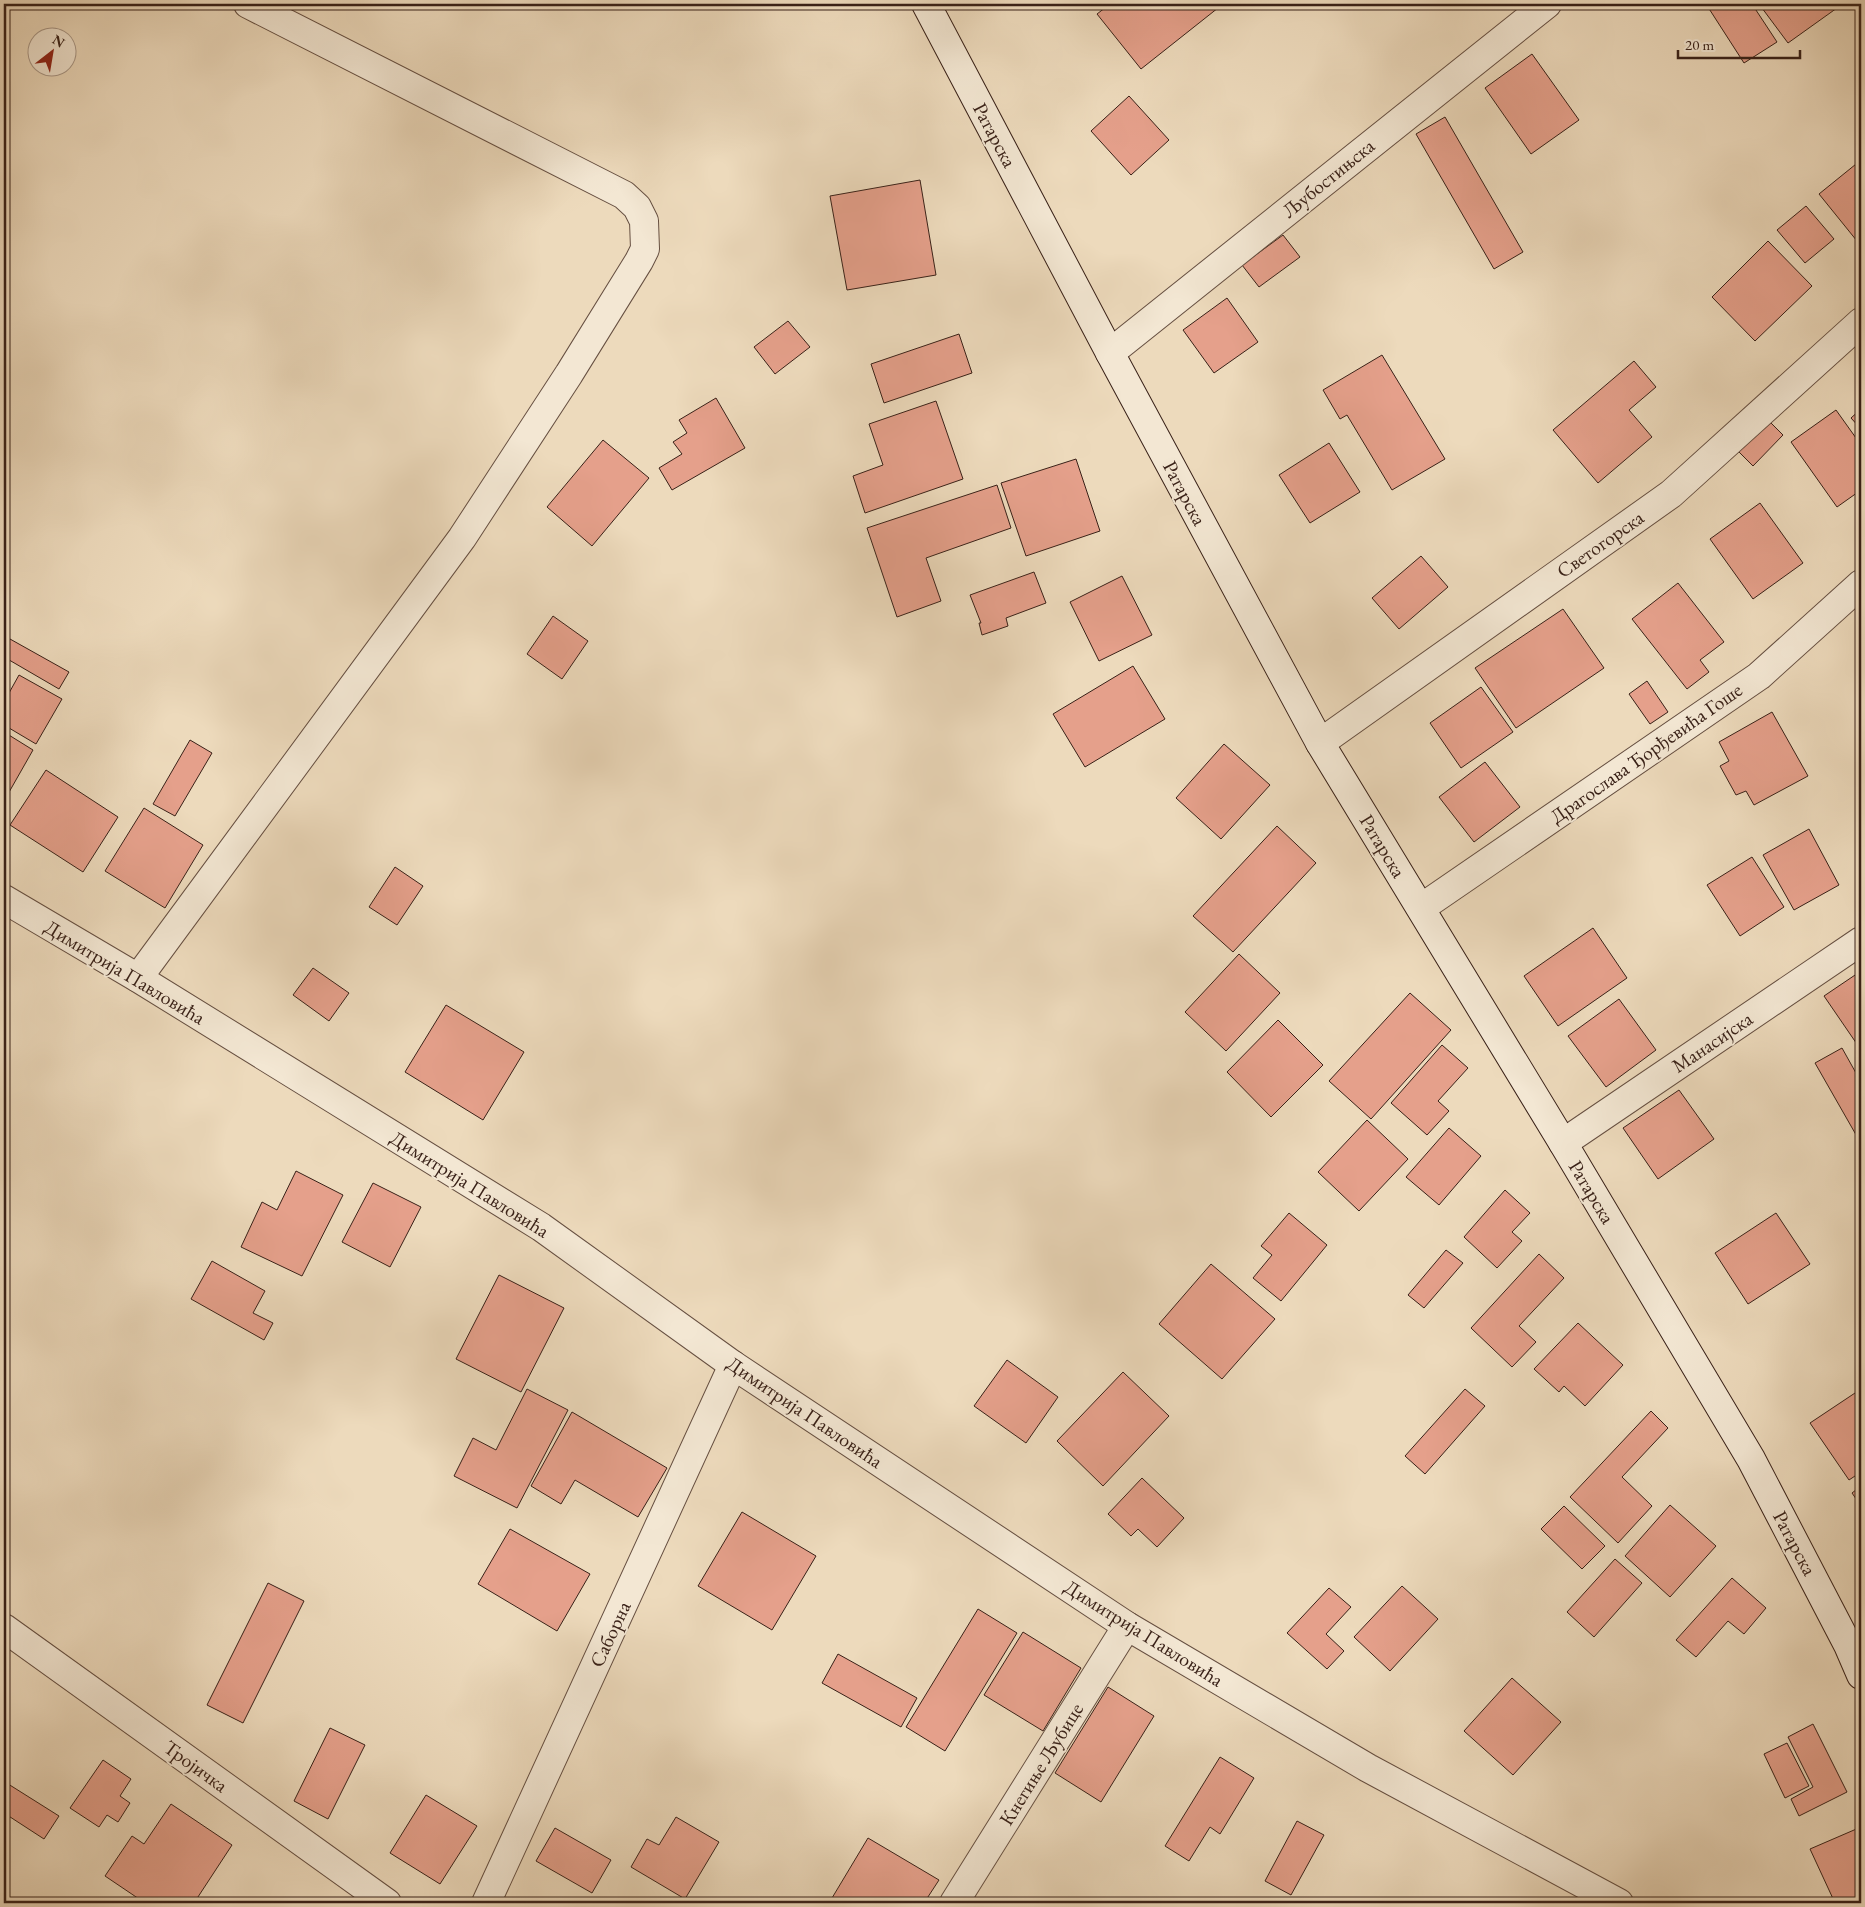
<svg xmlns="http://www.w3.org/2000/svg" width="1865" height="1907" font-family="'EB Garamond',serif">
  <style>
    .building { fill: #e5a08b; stroke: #392118 }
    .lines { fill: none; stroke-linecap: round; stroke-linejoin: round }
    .street-casing { stroke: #664f41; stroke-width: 30 }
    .secondary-casing { stroke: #392118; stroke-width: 30 }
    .street { stroke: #f3e7d3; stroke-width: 28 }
    .secondary { stroke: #f3e7d3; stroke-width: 28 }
    .labels { text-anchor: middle; stroke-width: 4; stroke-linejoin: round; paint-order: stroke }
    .street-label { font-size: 20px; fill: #392118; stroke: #f3e7d3 }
  </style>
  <rect width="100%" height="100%" fill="#eddabc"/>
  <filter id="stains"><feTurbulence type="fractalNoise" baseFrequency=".004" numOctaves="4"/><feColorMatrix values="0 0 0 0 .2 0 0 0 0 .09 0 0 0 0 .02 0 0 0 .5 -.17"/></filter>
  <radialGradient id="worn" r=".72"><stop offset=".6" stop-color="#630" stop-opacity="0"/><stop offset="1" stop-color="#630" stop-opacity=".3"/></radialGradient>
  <g class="building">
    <polygon points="1110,4 1223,4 1141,69 1097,14"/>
    <polygon points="1706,4 1752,4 1777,42 1744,63"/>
    <polygon points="1759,4 1834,4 1837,8 1788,43"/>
    <polygon points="1532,54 1579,120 1531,154 1485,88"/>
    <polygon points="1129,96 1169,140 1131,175 1091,131"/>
    <polygon points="1445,117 1523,252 1494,269 1416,134"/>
    <polygon points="1861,160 1861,238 1857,241 1819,194"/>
    <polygon points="920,180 936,275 847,290 830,196"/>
    <polygon points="1806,206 1834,239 1805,263 1777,230"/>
    <polygon points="1283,235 1300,257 1259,287 1242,265"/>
    <polygon points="1768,241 1812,286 1755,341 1712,297"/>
    <polygon points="1227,298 1258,342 1214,373 1183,330"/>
    <polygon points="788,321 810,347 775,374 754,347"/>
    <polygon points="959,334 972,373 884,403 871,364"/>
    <polygon points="1382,355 1445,459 1392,490 1347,415 1340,419 1323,390"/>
    <polygon points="1634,361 1656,387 1629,410 1652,437 1598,483 1553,430"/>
    <polygon points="716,398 745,448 672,490 659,468 682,454 673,442 687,433 679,420"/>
    <polygon points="936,401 963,479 865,513 853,476 883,465 869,424"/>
    <polygon points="1861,409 1861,429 1851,418"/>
    <polygon points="1836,410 1861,445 1861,490 1837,507 1791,442"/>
    <polygon points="1769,421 1783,435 1753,466 1738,451"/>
    <polygon points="603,440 649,478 592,546 547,507"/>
    <polygon points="1329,443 1360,492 1310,523 1279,475"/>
    <polygon points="1076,459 1100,531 1026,556 1001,483"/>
    <polygon points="997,485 1011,528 926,558 941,601 897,617 867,528"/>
    <polygon points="1760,503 1803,563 1753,599 1710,539"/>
    <polygon points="1421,556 1448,587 1399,629 1372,598"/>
    <polygon points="1034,572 1046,603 1006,618 1008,626 982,635 979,623 981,623 970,595"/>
    <polygon points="1122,576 1152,635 1099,661 1070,602"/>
    <polygon points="1678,583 1724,642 1700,660 1709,672 1687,689 1632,619"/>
    <polygon points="1563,609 1604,668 1516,728 1475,668"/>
    <polygon points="553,616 588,641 562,679 527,654"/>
    <polygon points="10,639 69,672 59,689 4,657 4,651"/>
    <polygon points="1133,666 1165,719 1085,767 1053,714"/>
    <polygon points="19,675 62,699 36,744 4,725 4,702"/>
    <polygon points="1647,681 1668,712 1650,724 1629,694"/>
    <polygon points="1481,687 1513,732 1461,768 1430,723"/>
    <polygon points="1772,712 1808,776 1754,805 1746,791 1736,795 1720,766 1729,761 1719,742"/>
    <polygon points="4,732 33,750 4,801"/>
    <polygon points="190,740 212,753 175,816 153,804"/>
    <polygon points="1224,744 1270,785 1221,839 1176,798"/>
    <polygon points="1485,762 1520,807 1474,842 1439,797"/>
    <polygon points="46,770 118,817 83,872 10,825"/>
    <polygon points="144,808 203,845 165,908 105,871"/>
    <polygon points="1277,826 1316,863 1233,952 1193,916"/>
    <polygon points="1809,829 1839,885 1794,910 1763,855"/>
    <polygon points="1752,857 1784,907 1740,936 1707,885"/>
    <polygon points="395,867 423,886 397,925 369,907"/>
    <polygon points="1593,928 1627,978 1558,1026 1524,976"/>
    <polygon points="1239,954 1280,993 1226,1051 1185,1012"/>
    <polygon points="313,968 349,993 329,1021 293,995"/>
    <polygon points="1861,971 1861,1050 1824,996"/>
    <polygon points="1410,993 1451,1030 1371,1119 1329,1081"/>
    <polygon points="1619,999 1656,1050 1606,1087 1568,1036"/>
    <polygon points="446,1005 524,1052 483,1120 405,1072"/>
    <polygon points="1278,1020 1323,1065 1271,1117 1227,1072"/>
    <polygon points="1442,1045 1468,1068 1438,1101 1449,1111 1427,1135 1391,1103"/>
    <polygon points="1842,1048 1861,1082 1859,1140 1815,1063"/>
    <polygon points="1679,1090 1714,1139 1658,1179 1623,1128"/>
    <polygon points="1367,1120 1408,1159 1359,1211 1318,1172"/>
    <polygon points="1449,1128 1481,1156 1439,1205 1406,1177"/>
    <polygon points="296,1171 343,1195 302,1276 241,1247 262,1202 277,1210"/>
    <polygon points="373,1183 421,1207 390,1267 342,1242"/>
    <polygon points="1505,1190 1530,1213 1512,1232 1522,1241 1497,1268 1464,1237"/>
    <polygon points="1289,1213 1327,1245 1281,1301 1253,1278 1272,1255 1261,1246"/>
    <polygon points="1776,1213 1810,1264 1748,1304 1715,1253"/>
    <polygon points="1446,1250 1463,1263 1424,1308 1408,1295"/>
    <polygon points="1539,1254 1564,1278 1519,1326 1536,1342 1512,1367 1471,1328"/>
    <polygon points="212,1261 265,1291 253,1313 273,1323 264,1340 191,1299"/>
    <polygon points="1211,1264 1275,1319 1222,1379 1159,1324"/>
    <polygon points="499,1275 564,1308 521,1392 456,1359"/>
    <polygon points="1578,1323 1623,1365 1585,1406 1564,1386 1559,1392 1534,1369"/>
    <polygon points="1007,1360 1058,1397 1026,1443 974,1406"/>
    <polygon points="1123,1372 1169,1416 1103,1486 1057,1441"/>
    <polygon points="527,1389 568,1410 517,1508 454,1476 473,1438 496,1450"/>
    <polygon points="1465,1389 1485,1406 1425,1474 1405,1456"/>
    <polygon points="1861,1389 1861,1472 1849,1480 1810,1423"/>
    <polygon points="1651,1411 1668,1428 1622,1477 1652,1506 1618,1543 1570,1497"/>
    <polygon points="572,1412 667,1468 638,1517 575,1480 561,1504 531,1486"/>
    <polygon points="1142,1478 1184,1518 1157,1547 1138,1529 1131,1536 1108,1514"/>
    <polygon points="1861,1486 1861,1506 1852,1493"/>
    <polygon points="1670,1505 1716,1546 1670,1597 1625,1556"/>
    <polygon points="1564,1506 1605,1546 1582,1569 1541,1529"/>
    <polygon points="742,1512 816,1556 772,1630 698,1586"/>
    <polygon points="510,1529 590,1574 557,1631 478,1584"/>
    <polygon points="1615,1559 1642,1583 1594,1637 1567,1612"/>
    <polygon points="1732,1578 1766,1608 1744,1634 1728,1621 1696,1657 1676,1640"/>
    <polygon points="268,1583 304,1601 243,1723 207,1705"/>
    <polygon points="1402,1586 1438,1619 1390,1671 1354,1637"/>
    <polygon points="1329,1588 1351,1607 1326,1634 1344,1651 1327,1669 1287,1633"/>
    <polygon points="978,1609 1017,1633 945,1751 906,1727"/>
    <polygon points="1023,1632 1081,1668 1043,1731 984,1695"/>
    <polygon points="838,1654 917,1698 901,1727 822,1683"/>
    <polygon points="1512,1678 1561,1722 1513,1775 1464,1731"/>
    <polygon points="1108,1687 1154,1716 1101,1802 1055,1773"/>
    <polygon points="1813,1724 1847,1792 1799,1816 1791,1799 1813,1787 1788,1737"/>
    <polygon points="330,1728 365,1745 328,1819 294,1801"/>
    <polygon points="1787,1743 1809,1786 1785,1798 1764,1754"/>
    <polygon points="1220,1757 1254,1778 1220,1834 1210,1827 1189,1861 1165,1846"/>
    <polygon points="103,1760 131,1779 120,1796 130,1803 118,1822 107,1815 99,1827 70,1808"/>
    <polygon points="5,1782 59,1816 44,1839 4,1813"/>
    <polygon points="426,1795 477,1826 440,1884 390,1853"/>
    <polygon points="171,1804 232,1845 194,1903 145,1903 105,1876 132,1836 144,1844"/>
    <polygon points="676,1817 719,1842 685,1899 631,1867 647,1839 659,1845"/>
    <polygon points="1297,1821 1324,1835 1291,1895 1265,1881"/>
    <polygon points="1861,1827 1861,1903 1835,1903 1810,1849"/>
    <polygon points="555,1828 611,1860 592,1893 536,1861"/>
    <polygon points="868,1838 939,1880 924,1903 829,1903"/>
  </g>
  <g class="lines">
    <g class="street-casing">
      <g id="street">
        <polyline points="1110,353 1547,4"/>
        <polyline points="1320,743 1671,494 1861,322"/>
        <polyline points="4,899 138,978 541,1227 733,1365 1127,1626 1368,1768 1619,1903"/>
        <polyline points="1421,908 1759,676 1861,584"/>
        <polyline points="138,978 462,538 569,374 639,261 645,249 644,221 637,207 624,195 248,4"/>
        <polyline points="1563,1143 1861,941"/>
        <polyline points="4,1628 387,1903"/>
        <polyline points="486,1903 733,1365"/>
        <polyline points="954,1903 1127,1626"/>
      </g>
    </g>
    <g class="secondary-casing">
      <polyline id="secondary" points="926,4 1110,353 1320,743 1563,1143 1751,1459 1848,1645 1861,1675"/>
    </g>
    <use href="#street" class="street"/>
    <use href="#secondary" class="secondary"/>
  </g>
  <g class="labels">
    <g class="street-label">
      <text transform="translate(995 135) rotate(62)" y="7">Ратарска</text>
      <text transform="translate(1328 178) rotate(-39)" y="7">Љубостињска</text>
      <text transform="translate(1185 493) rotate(62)" y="7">Ратарска</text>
      <text transform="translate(1600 544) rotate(-35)" y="7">Светогорска</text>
      <text transform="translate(1646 753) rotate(-35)" y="7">Драгослава Ђорђевића Гоше</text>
      <text transform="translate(1383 846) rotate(59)" y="7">Ратарска</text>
      <text transform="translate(125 972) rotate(31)" y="7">Димитрија Павловића</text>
      <text transform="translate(1712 1042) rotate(-34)" y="7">Манасијска</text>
      <text transform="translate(470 1184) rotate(32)" y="7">Димитрија Павловића</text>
      <text transform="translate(1592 1192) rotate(59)" y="7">Ратарска</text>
      <text transform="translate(805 1412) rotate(34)" y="7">Димитрија Павловића</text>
      <text transform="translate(1795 1543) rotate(62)" y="7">Ратарска</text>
      <text transform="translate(1144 1633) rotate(32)" y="7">Димитрија Павловића</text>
      <text transform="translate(610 1634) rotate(-65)" y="7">Саборна</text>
      <text transform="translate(1041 1764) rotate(-58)" y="7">Кнегиње Љубице</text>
      <text transform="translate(196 1766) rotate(36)" y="7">Тројичка</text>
    </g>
  </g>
  <rect width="1865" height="1907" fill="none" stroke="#eddabc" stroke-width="20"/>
  <rect x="5" y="5" width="1855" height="1897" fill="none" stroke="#392118" stroke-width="2.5"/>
  <rect x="10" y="10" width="1845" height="1887" fill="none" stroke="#392118"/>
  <g transform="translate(52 52) rotate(31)"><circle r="24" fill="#f3e7d3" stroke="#a99888"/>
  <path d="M0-4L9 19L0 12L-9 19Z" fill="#8f2418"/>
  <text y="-8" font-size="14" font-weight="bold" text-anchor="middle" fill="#392118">N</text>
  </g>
  <path d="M1678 50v8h122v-8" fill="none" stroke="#392118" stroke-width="2.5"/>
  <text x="1685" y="50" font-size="15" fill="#392118" stroke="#f3e7d3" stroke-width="4" paint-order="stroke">20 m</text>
  <rect width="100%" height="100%" filter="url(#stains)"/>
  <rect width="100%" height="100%" fill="url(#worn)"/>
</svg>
